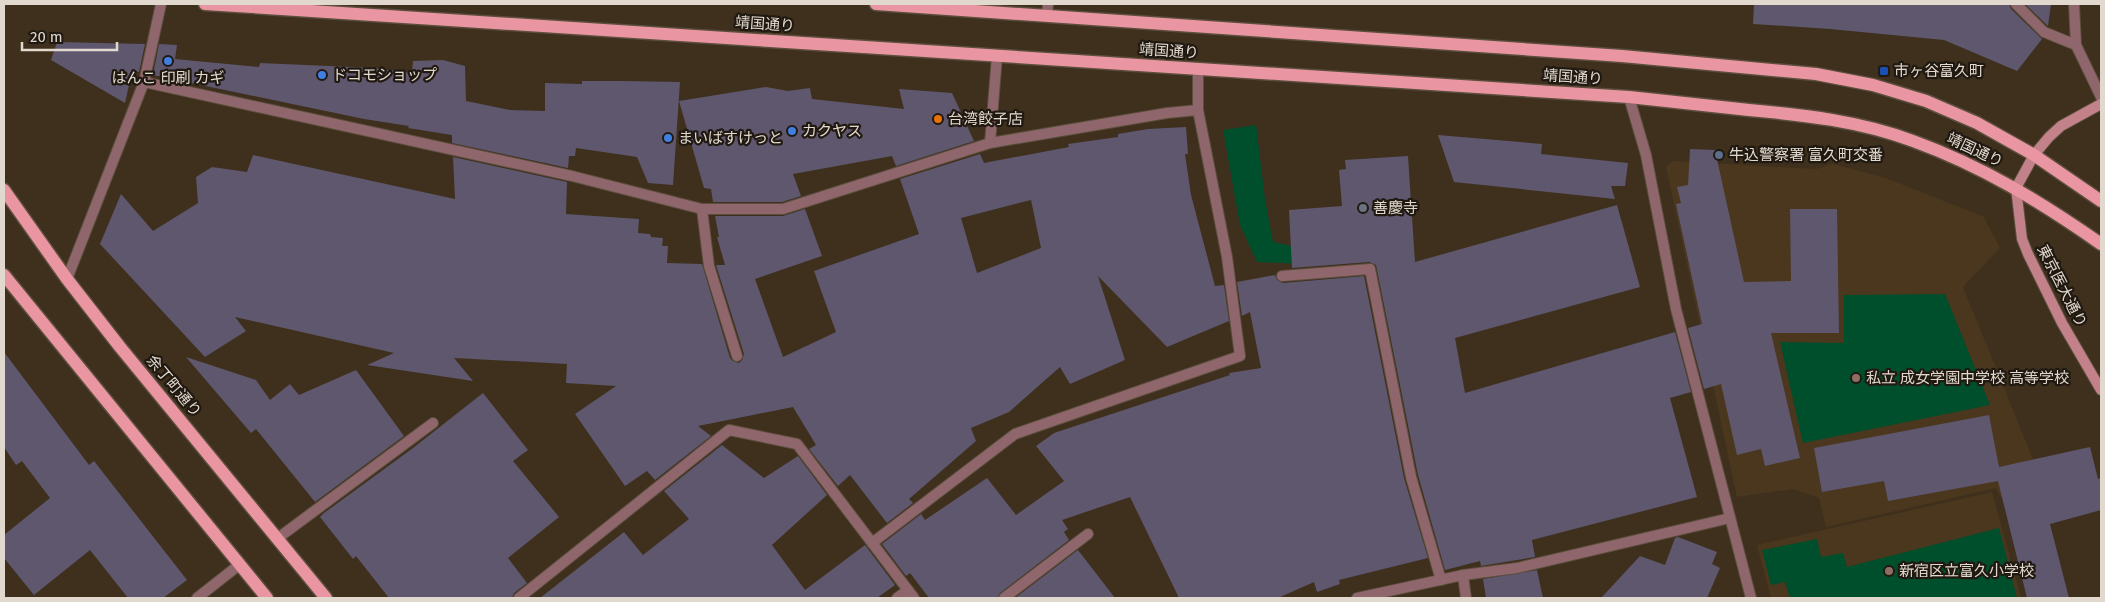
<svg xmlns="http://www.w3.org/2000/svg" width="2105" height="602" font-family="'Fira Sans','Noto Sans JP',sans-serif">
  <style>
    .built { fill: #4a371e }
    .green { fill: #004f2c }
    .building { fill: #5e576e; fill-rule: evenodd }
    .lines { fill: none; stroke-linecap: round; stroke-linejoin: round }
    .lane-casing { stroke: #5c4e3d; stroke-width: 12 }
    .street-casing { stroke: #5c4e3d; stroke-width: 12 }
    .secondary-casing { stroke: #5c4e3d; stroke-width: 12 }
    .primary-casing { stroke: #5c4e3d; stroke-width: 15 }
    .lane { stroke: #8f666b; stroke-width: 10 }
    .street { stroke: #8f666b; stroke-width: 10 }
    .secondary { stroke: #c3818a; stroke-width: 10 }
    .primary { stroke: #ea96a2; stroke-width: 12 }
    .shop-dot { fill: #3f7fe0; stroke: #201911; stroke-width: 2 }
    .transit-dot { fill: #1a4fb4; stroke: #201911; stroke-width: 2 }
    .food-dot { fill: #e8710a; stroke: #201911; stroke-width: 2 }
    .service-dot { fill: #5c6f8a; stroke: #201911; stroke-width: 2 }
    .worship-dot { fill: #6b7280; stroke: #201911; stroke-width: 2 }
    .education-dot { fill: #8d6e63; stroke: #201911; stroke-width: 2 }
    .labels { text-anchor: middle; stroke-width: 4.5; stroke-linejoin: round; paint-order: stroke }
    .street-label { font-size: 15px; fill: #e2d9ce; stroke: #201911 }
    .poi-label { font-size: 15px; fill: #e2d9ce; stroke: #201911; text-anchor: start }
  </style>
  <rect width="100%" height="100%" fill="#3e301d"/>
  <g class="built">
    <polygon points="1673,161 1816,169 1833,164 1886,178 1984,217 2000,248 1963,287 2037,469 2001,498 1996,488 1826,527 1819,498 1793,489 1737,497 1666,167"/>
    <polygon points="1992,492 2021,598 1771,598 1757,545"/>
  </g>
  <g class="green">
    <polygon points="1256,125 1265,199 1273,242 1320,252 1320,265 1257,262 1240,225 1223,130"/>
    <polygon points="1945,294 1990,405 1803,443 1780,342 1844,343 1844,295"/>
    <polygon points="1999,528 2017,598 1790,598 1785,582 1771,585 1762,550 1817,539 1821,557 1843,553 1847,567"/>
  </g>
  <g class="building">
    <polygon points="1754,4 2009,4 2011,9 2042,39 2017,71 1944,40 1830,29 1753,24"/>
    <polygon points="2025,4 2051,4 2048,26"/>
    <polygon points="57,42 145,44 139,72 132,71 125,103 51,60"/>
    <polygon points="159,44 177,45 175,59 259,67 260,63 374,68 412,73 413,61 443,60 465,66 466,101 510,110 545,111 545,83 582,84 582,81 624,81 680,82 673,185 648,183 637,157 576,148 575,156 569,156 568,168 452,143 452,135 408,128 409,126 364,119 153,75"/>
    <polygon points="766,87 788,91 810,88 812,99 904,109 899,89 952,93 974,141 896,166 892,156 793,174 801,196 782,202 713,202 711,189 704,188 679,101"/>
    <path d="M1186 127 1188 154H1185L1191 195 1215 286 1224 285 1229 321 1167 347 1098 276 1125 360 1070 384 1060 367 1009 412 971 428 976 441 909 499 913 503 887 523 850 475 838 486 809 449 816 445 793 407 698 426 711 436 655 480 647 471 625 486 575 414 616 386 566 383 567 364 454 358 473 381 367 365 394 353 235 317 246 331 205 357 100 244 121 194 153 231 198 203 196 177 212 167 247 172 253 155 455 199 453 157 567 182 566 214 639 219 638 233 650 234 651 237 663 238 662 246H668L667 263 702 264 730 358 733 361 739 363 742 360 744 354 716 265H725L717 237H719L715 216H783L805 209 822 256 755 279 783 357 836 332 814 271 919 234 900 179 980 154 984 163 1069 147 1068 144 1118 137V134L1148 129ZM1031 200 1041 248 977 273 961 218Z"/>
    <polygon points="1438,135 1542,144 1541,154 1628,163 1625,186 1611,186 1615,199 1454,182"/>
    <polygon points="1690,149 1715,150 1744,282 1791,281 1790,209 1837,209 1839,333 1771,333 1800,458 1765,466 1761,449 1737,455 1721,384 1704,389 1688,328 1702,324 1676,204 1681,203 1677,187 1688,185"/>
    <polygon points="1408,156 1415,262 1617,205 1640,287 1455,338 1465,393 1675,332 1691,392 1670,398 1697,497 1532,540 1535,557 1481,566 1480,561 1445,570 1418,475 1376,265 1369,262 1292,268 1289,210 1342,206 1339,170 1346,169 1345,160"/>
    <polygon points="1275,275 1277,280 1283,283 1364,276 1404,478 1428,558 1339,580 1340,584 1317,592 1314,582 1278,598 1179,598 1130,497 1062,520 1068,529 1064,532 1069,540 1000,593 997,598 929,598 910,573 906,576 882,544 921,514 925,520 987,478 1016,515 1064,481 1036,446 1054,433 1230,375 1229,373 1261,368 1250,312 1242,316 1237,282"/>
    <polygon points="4,352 89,465 94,461 187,580 163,598 128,598 90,550 34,595 4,558 4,535 50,498 22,461 16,465 4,447"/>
    <polygon points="186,357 256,380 270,400 290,384 299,395 356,370 404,436 315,502 256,429 251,433"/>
    <polygon points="483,393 528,450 513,461 559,517 508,558 527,583 514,593 512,598 389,598 356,556 353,559 320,517 324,513 413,448"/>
    <polygon points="1989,415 1999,467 2090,447 2098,479 2101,478 2101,510 2050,524 2069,598 2027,598 1998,481 1888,501 1884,481 1822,492 1814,448"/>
    <polygon points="722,445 764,478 798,456 827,495 772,545 805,590 865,545 895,585 877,598 540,598 624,532 643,555 689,519 664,491"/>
    <polygon points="1678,537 1717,552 1712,564 1720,568 1707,598 1601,598 1640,556 1665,565 1675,538"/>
    <polygon points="1078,550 1115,598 1015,598"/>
    <polygon points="1537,570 1543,598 1486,598 1483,579"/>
  </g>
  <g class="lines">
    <g class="lane-casing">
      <g id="lane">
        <polyline points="1282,276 1370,269 1411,477 1441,580"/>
        <polyline points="278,538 433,423"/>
        <polyline points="1463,575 1466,598"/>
        <polyline points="197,598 239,565"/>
        <polyline points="1004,598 1088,534"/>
      </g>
    </g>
    <g class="street-casing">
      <g id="street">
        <polyline points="2016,4 2044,32 2076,45"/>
        <polyline points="2074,4 2076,45 2101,97"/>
        <polyline points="1047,14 1048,4"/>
        <polyline points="144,82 572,176 702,209 783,209 990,143 1167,113 1198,110"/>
        <polyline points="1629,97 1646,155 1676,309 1751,598"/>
        <polyline points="990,143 997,56"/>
        <polyline points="702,209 709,266 737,356"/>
        <polyline points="67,279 144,82 161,4"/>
        <polyline points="872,543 1015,434 1240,356 1227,257 1198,110 1198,69"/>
        <polyline points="519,598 729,430 797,444 914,598"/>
        <polyline points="897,598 908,590"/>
        <polyline points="1357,598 1463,575 1517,568 1730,518"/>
      </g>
    </g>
    <g class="secondary-casing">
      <polyline id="secondary" points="2101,104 2061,126 2049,137 2034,155 2016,188 2022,239 2028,254 2062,323 2101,390"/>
    </g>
    <g class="primary-casing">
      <g id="primary">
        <path d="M205 4 1629 97C1669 101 1709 106 1749 110 1804 115 1860 121 1913 141 1982 166 2041 202 2101 244"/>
        <polyline points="876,4 1622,56 1816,74 1873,85 1926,101 1977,123 2034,155 2101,201"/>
        <polyline points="4,190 67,279 120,347 326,598"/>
        <polyline points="4,275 267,598"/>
      </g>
    </g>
    <use href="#lane" class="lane"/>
    <use href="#street" class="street"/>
    <use href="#secondary" class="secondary"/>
    <use href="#primary" class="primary"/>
  </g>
  <g class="shop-dot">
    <circle cx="168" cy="61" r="5"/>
    <circle cx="322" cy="75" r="5"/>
    <circle cx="792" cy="131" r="5"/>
    <circle cx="668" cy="138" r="5"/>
  </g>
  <rect class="transit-dot" x="1879" y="66" width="10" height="10" rx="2.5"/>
  <circle class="food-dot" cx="938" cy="119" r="5"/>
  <circle class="service-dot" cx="1719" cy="155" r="5"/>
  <circle class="worship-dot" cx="1363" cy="208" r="5"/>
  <g class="education-dot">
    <circle cx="1856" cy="378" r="5"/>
    <circle cx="1889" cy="571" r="5"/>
  </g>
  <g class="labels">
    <g class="street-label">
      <text transform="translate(765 24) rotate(4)" y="5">靖国通り</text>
      <text transform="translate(1169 51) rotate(4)" y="5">靖国通り</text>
      <text transform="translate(1573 77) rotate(4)" y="5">靖国通り</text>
      <text transform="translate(1975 150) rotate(25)" y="5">靖国通り</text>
      <text transform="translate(2062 286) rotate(63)" y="5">東京医大通り</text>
      <text transform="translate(174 386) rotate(50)" y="5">余丁町通り</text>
    </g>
    <g class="poi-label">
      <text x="1894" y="76">市ヶ谷富久町</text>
      <text x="332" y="80">ドコモショップ</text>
      <text x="168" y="83" text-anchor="middle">はんこ 印刷 カギ</text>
      <text x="948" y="124">台湾餃子店</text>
      <text x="802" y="136">カクヤス</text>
      <text x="678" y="143">まいばすけっと</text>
      <text x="1729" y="160">牛込警察署 富久町交番</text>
      <text x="1373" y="213">善慶寺</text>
      <text x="1866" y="383">私立 成女学園中学校 高等学校</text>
      <text x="1899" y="576">新宿区立富久小学校</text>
    </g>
  </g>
  <rect width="2105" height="602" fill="none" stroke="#e2d9ce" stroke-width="10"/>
  <path d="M22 42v8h95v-8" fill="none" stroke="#e2d9ce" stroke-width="2.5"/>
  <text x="30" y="42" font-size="15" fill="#e2d9ce" stroke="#201911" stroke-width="4" paint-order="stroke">20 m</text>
</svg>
